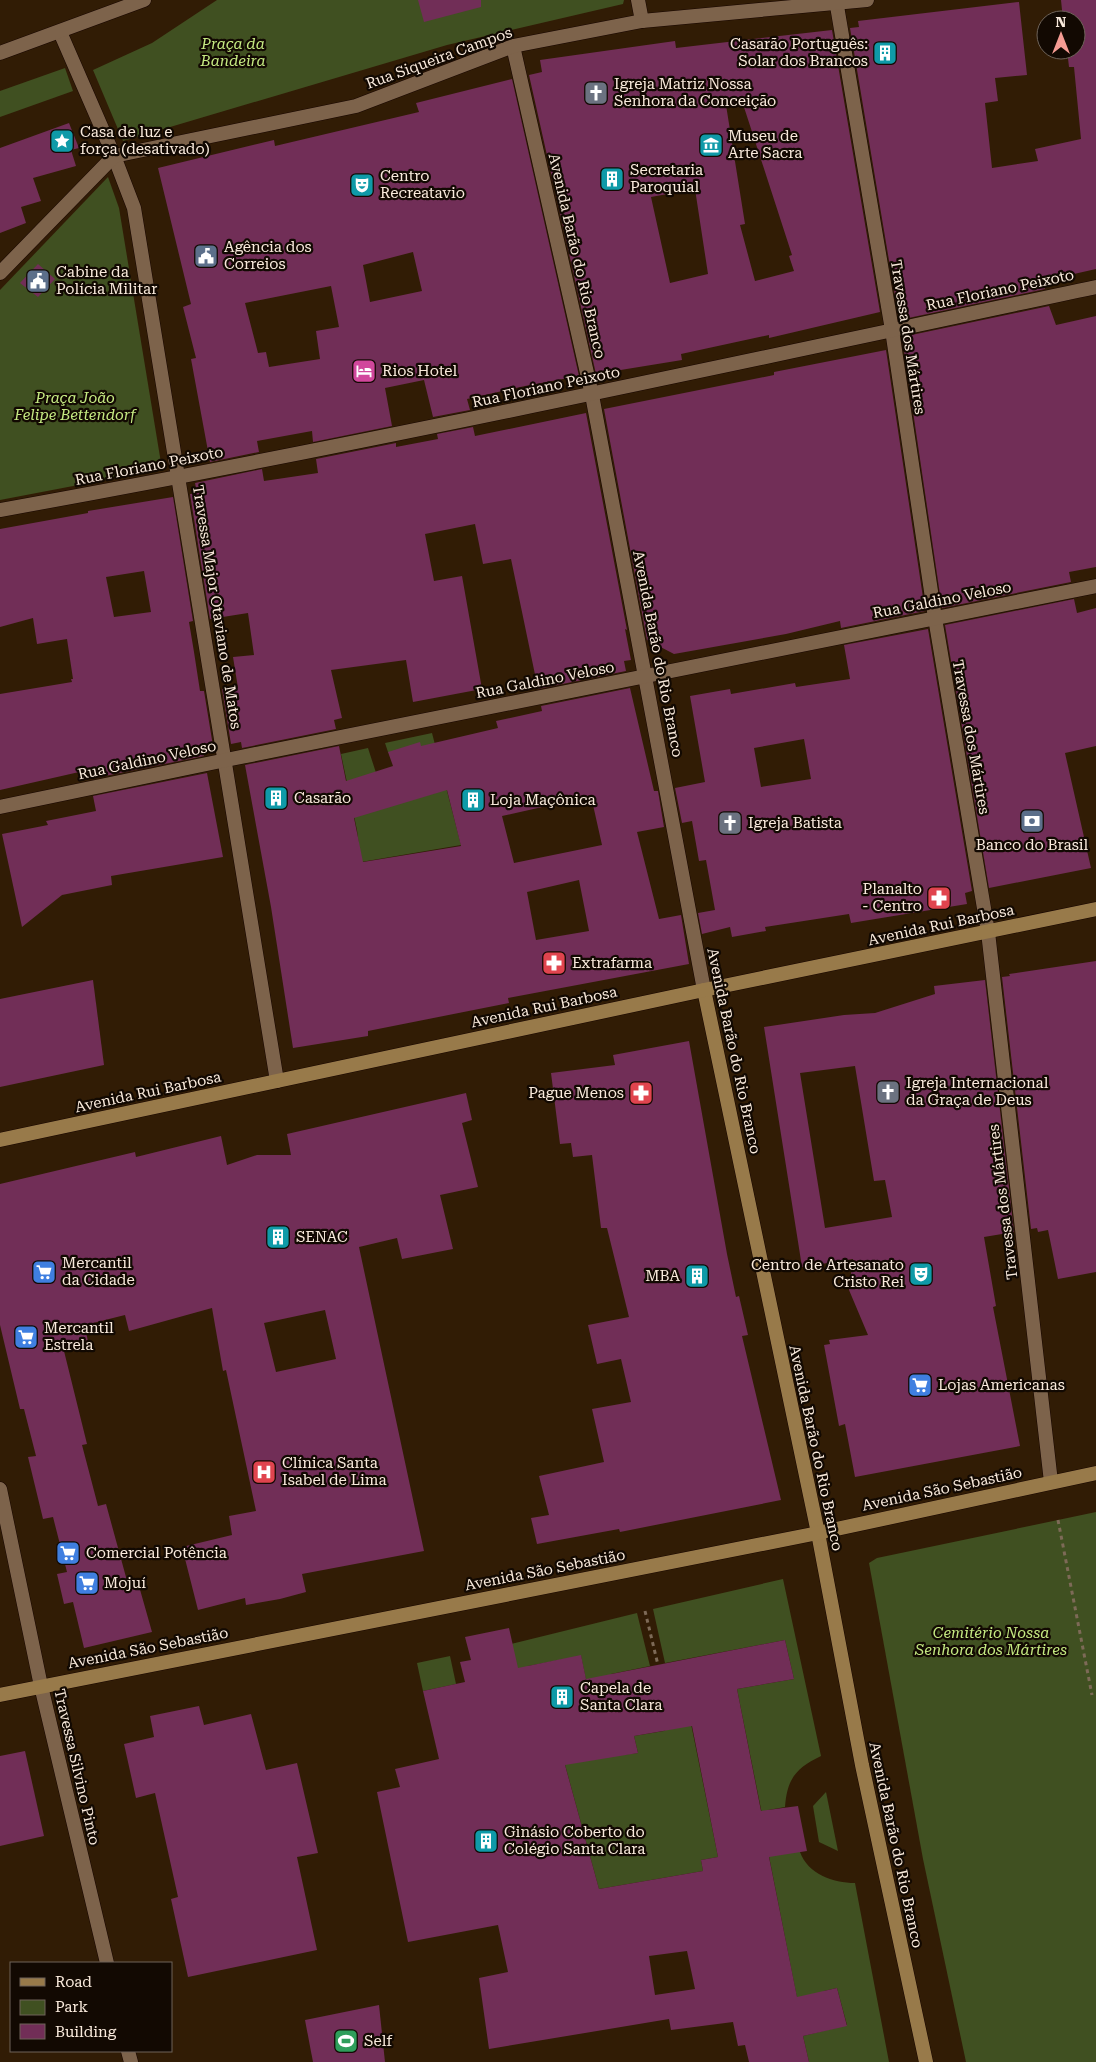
<svg xmlns="http://www.w3.org/2000/svg" width="1096" height="2062" font-family="'Roboto Serif',serif">
  <style>
    .green { fill: #405021 }
    .building { fill: #712e57; fill-rule: evenodd }
    .lines { fill: none; stroke-linecap: round; stroke-linejoin: round }
    .minor-casing { stroke: #180600; stroke-width: 15 }
    .tertiary-casing { stroke: #180600; stroke-width: 15 }
    .secondary-casing { stroke: #180600; stroke-width: 15 }
    .path { stroke: #7d6a57; stroke-width: 3; stroke-dasharray: 4 4; stroke-linecap: butt }
    .minor { stroke: #7d634b; stroke-width: 14 }
    .tertiary { stroke: #7d634b; stroke-width: 14 }
    .secondary { stroke: #987a4a; stroke-width: 14 }
    .labels { text-anchor: middle; stroke-width: 4.5; stroke-linejoin: round; paint-order: stroke }
    .park-label { font-size: 15px; font-style: italic; fill: #c5ea82; stroke: #120902 }
    .poi-label { font-size: 15px; fill: #f9eadc; stroke: #120902; text-anchor: start }
    .street-label { font-size: 15px; fill: #f9eadc; stroke: #120902 }
  </style>
  <rect width="100%" height="100%" fill="#311c05"/>
  <g class="green">
    <polygon points="217,0 624,0 623,4 447,45 123,141 93,70 152,43"/>
    <polygon points="65,68 73,91 0,117 0,91"/>
    <polygon points="108,177 119,208 162,469 0,500 0,290"/>
    <polygon points="432,733 461,845 361,862 357,830 341,754 368,748 387,807 435,793 388,752 385,743"/>
    <polygon points="1096,1512 1096,2062 966,2062 923,1859 869,1563 877,1558"/>
    <path d="M783 1579 821 1756C796 1768 787 1779 785 1807L768 1810 771 1827 765 1829 737 1689 794 1679 785 1640 665 1663 653 1609Z"/>
    <polygon points="637,1613 650,1666 611,1674 620,1724 596,1728 581,1656 528,1666 544,1738 503,1646"/>
    <polygon points="450,1656 456,1684 423,1691 417,1663"/>
    <polygon points="689,1714 718,1857 701,1860 703,1871 599,1889 564,1761 638,1753 634,1736 664,1731"/>
    <polygon points="826,1792 838,1851 819,1842 813,1806"/>
    <path d="M766 1841 800 1852C808 1874 833 1883 855 1883L889 2062H809L803 2036 847 2025 837 1988 824 1991 801 2018Z"/>
  </g>
  <g class="building">
    <polygon points="418,0 481,0 481,7 424,22"/>
    <polygon points="1061,0 1096,0 1096,269 1043,281 1045,289 899,320 850,28 859,27 858,21 1019,2 1027,75 995,78 998,101 985,103 992,168 1038,161 1035,149 1081,139 1074,67 1069,67 1067,50 1076,50 1076,20 1063,20"/>
    <path d="M832 30 880 312 769 338V335L681 354 682 360 596 374 529 75 542 72 540 60 675 41 676 48ZM742 101 792 255 789 256 794 271 755 281 740 225 745 224 726 105ZM695 189 708 274 670 283 651 197Z"/>
    <path d="M512 79 579 376 525 386 467 399 470 410 433 417 424 380 385 388 392 426 313 442 312 431 257 441 259 452 210 462 191 359 196 358 183 307 191 304 158 168 274 140 275 146 419 112 416 103ZM413 252 422 291 370 302 363 265ZM331 286 339 327 316 331 320 359 269 367 266 352 258 353 245 303Z"/>
    <polygon points="69,123 79,148 71,150 76,166 33,178 41,201 21,207 26,223 0,233 0,148"/>
    <polygon points="38,264 55,279 38,297 20,283"/>
    <polygon points="1049,306 1056,325 1096,316 1096,567 1069,572 1071,582 942,608 902,337"/>
    <polygon points="886,350 925,611 841,628 840,621 786,634 674,654 647,640 604,409 774,375 774,372"/>
    <polygon points="586,413 627,630 625,629 631,660 624,661 626,671 538,689 511,559 483,564 475,524 425,534 434,581 462,576 482,689 413,702 406,660 331,670 342,718 334,720 336,729 242,748 241,742 231,744 222,689 238,688 233,657 254,655 248,613 210,619 190,494 197,493 195,483 262,469 264,481 318,473 316,459 396,443 396,447 438,439 437,434 473,427 475,436"/>
    <path d="M173 497 193 621 189 622 194 652 200 691H204L213 746 202 748 204 756 90 779 88 770 0 790V694L72 682 71 679H73L67 639 37 644 33 618 0 627V529L88 513V511ZM144 571 151 612 114 617 106 577Z"/>
    <polygon points="1074,599 1077,613 1096,608 1096,746 1065,753 1091,868 989,888 945,625"/>
    <path d="M928 629 972 891 965 893 967 904 851 923 849 914 765 927 766 931 732 937 730 927 702 934 698 913 715 910 706 860 699 861 692 821 682 823 675 788 705 782 690 696 730 689 731 694 795 683 796 687 850 679 844 645ZM804 739 811 779 761 787 754 748Z"/>
    <path d="M630 688 654 791H658L664 827 637 832 659 919 681 915 689 964 508 998 509 1003 368 1031V1036L293 1048 271 907 245 765 339 746 346 781 393 766 388 752 420 742 421 746 498 728 496 721 542 711 541 706ZM447 790 461 846 363 862 354 818ZM591 796 602 845 514 863 502 816ZM579 880 589 931 536 940 527 892Z"/>
    <polygon points="207,773 223,857 111,876 112,885 62,895 22,927 2,834 48,825 46,821 96,811 93,796"/>
    <polygon points="1096,961 1096,1272 1058,1279 1048,1230 1038,1232 1037,1228 1031,1229 1002,977 1010,976 1009,974"/>
    <polygon points="93,980 104,1065 0,1087 0,999"/>
    <path d="M985 980 1014 1232 984 1237 996 1306 993 1307 1020 1446 855 1477 845 1424 839 1426 824 1345 830 1344 829 1340 868 1335 849 1290 853 1259 802 1267 764 1027 844 1015 875 1013 935 994 934 986ZM855 1066 874 1181 885 1180 892 1217 825 1228 800 1073Z"/>
    <polygon points="689,1041 727,1254 736,1297 739,1296 748,1335 742,1336 781,1500 620,1532 619,1529 537,1544 531,1518 549,1515 539,1476 604,1462 592,1409 631,1402 621,1359 597,1364 588,1325 629,1317 607,1228 601,1228 592,1155 573,1157 571,1143 560,1144 551,1073 615,1065 613,1055"/>
    <path d="M466 1093 472 1120 462 1123 478 1187 440 1195 453 1249 402 1259 397 1238 359 1247 424 1551 302 1574 306 1592 280 1599 246 1605 245 1598 198 1610 182 1547 232 1535 229 1516 256 1511 226 1370 223 1371 212 1308 129 1331 125 1315 85 1325 88 1342 63 1347 87 1444 82 1445 98 1506 106 1504 129 1588 139 1586 152 1632 84 1648 73 1602 64 1604 57 1574 67 1572 53 1517 43 1519 28 1457 36 1456 24 1409H20L0 1325V1184L135 1152 136 1157 221 1136 227 1165 257 1155H291L287 1134ZM325 1310 336 1359 276 1372 264 1323Z"/>
    <path d="M509 1628 518 1668 581 1655 586 1679 785 1640 794 1679 737 1689 761 1811 798 1806 807 1851 769 1857 797 1997 837 1988 847 2026 803 2036 809 2062H749L745 2045 738 2046 733 2022 671 2030 669 2019 489 2049 479 1978 508 1972 498 1925 408 1942 377 1792 400 1787 395 1769 439 1759 423 1691 465 1682 460 1662 471 1660 465 1637ZM692 1726 718 1857 701 1860 703 1871 599 1889 565 1765 638 1753 634 1736ZM687 1951 695 1989 655 1995 649 1956Z"/>
    <polygon points="199,1706 204,1725 251,1714 266,1770 297,1763 318,1853 297,1857 317,1950 188,1977 171,1899 178,1897 155,1793 136,1798 124,1744 154,1737 150,1716"/>
    <polygon points="25,1751 44,1836 0,1846 0,1756"/>
    <polygon points="379,2005 385,2062 313,2062 305,2020"/>
  </g>
  <g class="lines">
    <g class="minor-casing">
      <g id="minor">
        <polyline points="638,0 642,21"/>
        <polyline points="836,0 892,330 935,618 988,932 1051,1482"/>
        <polyline points="60,32 114,156 134,208 277,1081"/>
        <polyline points="513,46 592,395 704,990"/>
        <polyline points="0,273 114,156 356,106 513,46 642,21 867,0"/>
        <path d="M0 510C367 444 731 364 1096 287"/>
        <polyline points="0,807 226,760 1096,586"/>
        <polyline points="0,1489 41,1686 107,1963"/>
        <polyline points="128,2051 131,2062"/>
      </g>
    </g>
    <g class="tertiary-casing">
      <polyline id="tertiary" points="0,53 144,0"/>
    </g>
    <g class="secondary-casing">
      <g id="secondary">
        <polyline points="704,990 818,1533 862,1765 926,2062"/>
        <polyline points="0,1140 704,990 1096,909"/>
        <polyline points="0,1695 818,1533 1096,1473"/>
      </g>
    </g>
    <g class="path">
      <polyline points="1058,1520 1092,1695"/>
      <polyline points="645,1611 658,1665"/>
    </g>
    <use href="#minor" class="minor"/>
    <use href="#tertiary" class="tertiary"/>
    <use href="#secondary" class="secondary"/>
  </g>
  <defs>
    <g id="building-square" transform="scale(1.25)"><rect x="-9" y="-9" width="18" height="18" rx="4" fill="#0f9aa8" stroke="#120902"/><path d="M-4-6H4V6H1V3H-1V6H-4ZM-2.5-4.3h1.7v1.8h-1.7ZM.8-4.3h1.7v1.8H.8ZM-2.5-1h1.7V.8h-1.7ZM.8-1h1.7V.8H.8Z" fill="#fff"/></g>
    <g id="church-square" transform="scale(1.25)"><rect x="-9" y="-9" width="18" height="18" rx="4" fill="#6b7280" stroke="#120902"/><path d="M-1.2-6h2.4v3.5h3.3v2.4h-3.3V6h-2.4V-.1h-3.3v-2.4h3.3Z" fill="#fff"/></g>
    <g id="sight-square" transform="scale(1.25)"><rect x="-9" y="-9" width="18" height="18" rx="4" fill="#0f9aa8" stroke="#120902"/><path d="M0-6L1.8-2.2L6-1.7L2.9 1.2L3.7 5.4L0 3.3L-3.7 5.4L-2.9 1.2L-6-1.7L-1.8-2.2Z" fill="#fff"/></g>
    <g id="museum-square" transform="scale(1.25)"><rect x="-9" y="-9" width="18" height="18" rx="4" fill="#0f9aa8" stroke="#120902"/><path d="M0-6L6-3V-2H-6V-3ZM-5-1h2V3h-2ZM-1-1h2V3h-2ZM3-1h2V3H3ZM-6 4H6V6H-6Z" fill="#fff"/></g>
    <g id="theatre-square" transform="scale(1.25)"><rect x="-9" y="-9" width="18" height="18" rx="4" fill="#0f9aa8" stroke="#120902"/><path d="M-5-5.5Q0-4 5-5.5V0Q5 5 0 6Q-5 5-5 0ZM-3.3-2.5H-1v1.5H-3.3ZM1-2.5H3.3v1.5H1ZM-2.8 1Q0 5.5 2.8 1Z" fill="#fff"/></g>
    <g id="civic-square" transform="scale(1.25)"><rect x="-9" y="-9" width="18" height="18" rx="4" fill="#5c6f8a" stroke="#120902"/><path d="M-.6-6.5H3V-4.5H.6V-3L4-1V1h2V6H-6V1h2V-1L-.6-3ZM-1.2 2.5V6h2.4V2.5Z" fill="#fff"/></g>
    <g id="hotel-square" transform="scale(1.25)"><rect x="-9" y="-9" width="18" height="18" rx="4" fill="#d1479c" stroke="#120902"/><path d="M-6-4.5h1.5V1H6V5H4.5V3h-9V5H-6ZM-4 0a1.8 1.8 0 1 1 3.6 0ZM.5 0V-2.5h3Q6-2.5 6 0Z" fill="#fff"/></g>
    <g id="bank-square" transform="scale(1.25)"><rect x="-9" y="-9" width="18" height="18" rx="4" fill="#5c6f8a" stroke="#120902"/><path d="M-6-4H6V4H-6ZM0-2.3a2.3 2.3 0 1 0 0 4.6a2.3 2.3 0 1 0 0-4.6Z" fill="#fff"/></g>
    <g id="pharmacy-square" transform="scale(1.25)"><rect x="-9" y="-9" width="18" height="18" rx="4" fill="#e0444e" stroke="#120902"/><path d="M-2-6h4v4h4v4h-4v4h-4v-4h-4v-4h4Z" fill="#fff"/></g>
    <g id="supermarket-square" transform="scale(1.25)"><rect x="-9" y="-9" width="18" height="18" rx="4" fill="#3f7fe0" stroke="#120902"/><path d="M-6-5.5h2.5l.6 2H6L4.5 2H-2.5L-4.4-4H-6ZM-1.5 3.2a1.3 1.3 0 1 0 .1 0ZM3 3.2a1.3 1.3 0 1 0 .1 0Z" fill="#fff"/></g>
    <g id="hospital-square" transform="scale(1.25)"><rect x="-9" y="-9" width="18" height="18" rx="4" fill="#e0444e" stroke="#120902"/><path d="M-5-5h3v3.5h4V-5h3V5h-3V1.5h-4V5h-3Z" fill="#fff"/></g>
    <g id="stadium-square" transform="scale(1.25)"><rect x="-9" y="-9" width="18" height="18" rx="4" fill="#2e9e5b" stroke="#120902"/><path d="M0-5a6.5 5 0 1 0 0 10a6.5 5 0 1 0 0-10ZM-3.5-1.8h7v3.6h-7Z" fill="#fff"/></g>
  </defs>
  <g fill-rule="evenodd">
    <use href="#building-square" x="885" y="53"/>
    <use href="#church-square" x="596" y="93"/>
    <use href="#sight-square" x="62" y="141"/>
    <use href="#museum-square" x="711" y="145"/>
    <use href="#building-square" x="612" y="179"/>
    <use href="#theatre-square" x="362" y="185"/>
    <use href="#civic-square" x="206" y="256"/>
    <use href="#civic-square" x="38" y="281"/>
    <use href="#hotel-square" x="364" y="371"/>
    <use href="#building-square" x="276" y="798"/>
    <use href="#building-square" x="473" y="800"/>
    <use href="#bank-square" x="1032" y="821"/>
    <use href="#church-square" x="730" y="823"/>
    <use href="#pharmacy-square" x="939" y="898"/>
    <use href="#pharmacy-square" x="554" y="963"/>
    <use href="#church-square" x="888" y="1092"/>
    <use href="#pharmacy-square" x="641" y="1093"/>
    <use href="#building-square" x="278" y="1237"/>
    <use href="#supermarket-square" x="44" y="1272"/>
    <use href="#theatre-square" x="921" y="1274"/>
    <use href="#building-square" x="697" y="1276"/>
    <use href="#supermarket-square" x="26" y="1337"/>
    <use href="#supermarket-square" x="920" y="1385"/>
    <use href="#hospital-square" x="264" y="1472"/>
    <use href="#supermarket-square" x="68" y="1553"/>
    <use href="#supermarket-square" x="87" y="1583"/>
    <use href="#building-square" x="562" y="1697"/>
    <use href="#building-square" x="486" y="1841"/>
    <use href="#stadium-square" x="346" y="2041"/>
  </g>
  <g class="labels">
    <g class="park-label">
      <text x="233" y="49">Praça da<tspan x="233" dy="17">Bandeira</tspan></text>
      <text x="75" y="403">Praça João<tspan x="75" dy="17">Felipe Bettendorf</tspan></text>
      <text x="991" y="1638">Cemitério Nossa<tspan x="991" dy="17">Senhora dos Mártires</tspan></text>
    </g>
    <g class="poi-label">
      <text x="868" y="49" text-anchor="end">Casarão Português:<tspan x="868" dy="17">Solar dos Brancos</tspan></text>
      <text x="614" y="89">Igreja Matriz Nossa<tspan x="614" dy="17">Senhora da Conceição</tspan></text>
      <text x="80" y="137">Casa de luz e<tspan x="80" dy="17">força (desativado)</tspan></text>
      <text x="728" y="141">Museu de<tspan x="728" dy="17">Arte Sacra</tspan></text>
      <text x="630" y="175">Secretaria<tspan x="630" dy="17">Paroquial</tspan></text>
      <text x="380" y="181">Centro<tspan x="380" dy="17">Recreatavio</tspan></text>
      <text x="224" y="252">Agência dos<tspan x="224" dy="17">Correios</tspan></text>
      <text x="56" y="277">Cabine da<tspan x="56" dy="17">Polícia Militar</tspan></text>
      <text x="382" y="376">Rios Hotel</text>
      <text x="294" y="803">Casarão</text>
      <text x="490" y="805">Loja Maçônica</text>
      <text x="748" y="828">Igreja Batista</text>
      <text x="1032" y="850" text-anchor="middle">Banco do Brasil</text>
      <text x="922" y="894" text-anchor="end">Planalto<tspan x="922" dy="17">- Centro</tspan></text>
      <text x="572" y="968">Extrafarma</text>
      <text x="906" y="1088">Igreja Internacional<tspan x="906" dy="17">da Graça de Deus</tspan></text>
      <text x="624" y="1098" text-anchor="end">Pague Menos</text>
      <text x="296" y="1242">SENAC</text>
      <text x="62" y="1268">Mercantil<tspan x="62" dy="17">da Cidade</tspan></text>
      <text x="904" y="1270" text-anchor="end">Centro de Artesanato<tspan x="904" dy="17">Cristo Rei</tspan></text>
      <text x="680" y="1281" text-anchor="end">MBA</text>
      <text x="44" y="1333">Mercantil<tspan x="44" dy="17">Estrela</tspan></text>
      <text x="938" y="1390">Lojas Americanas</text>
      <text x="282" y="1468">Clínica Santa<tspan x="282" dy="17">Isabel de Lima</tspan></text>
      <text x="86" y="1558">Comercial Potência</text>
      <text x="104" y="1588">Mojuí</text>
      <text x="580" y="1693">Capela de<tspan x="580" dy="17">Santa Clara</tspan></text>
      <text x="504" y="1837">Ginásio Coberto do<tspan x="504" dy="17">Colégio Santa Clara</tspan></text>
      <text x="364" y="2046">Self</text>
    </g>
    <g class="street-label">
      <text transform="translate(439 58) rotate(-20)" y="5">Rua Siqueira Campos</text>
      <text transform="translate(577 256) rotate(77)" y="5">Avenida Barão do Rio Branco</text>
      <text transform="translate(1000 290) rotate(-12)" y="5">Rua Floriano Peixoto</text>
      <text transform="translate(908 337) rotate(81)" y="5">Travessa dos Mártires</text>
      <text transform="translate(546 387) rotate(-12)" y="5">Rua Floriano Peixoto</text>
      <text transform="translate(149 466) rotate(-11)" y="5">Rua Floriano Peixoto</text>
      <text transform="translate(942 600) rotate(-11)" y="5">Rua Galdino Veloso</text>
      <text transform="translate(217 607) rotate(81)" y="5">Travessa Major Otaviano de Matos</text>
      <text transform="translate(658 654) rotate(79)" y="5">Avenida Barão do Rio Branco</text>
      <text transform="translate(545 680) rotate(-11)" y="5">Rua Galdino Veloso</text>
      <text transform="translate(971 737) rotate(80)" y="5">Travessa dos Mártires</text>
      <text transform="translate(147 760) rotate(-12)" y="5">Rua Galdino Veloso</text>
      <text transform="translate(941 925) rotate(-12)" y="5">Avenida Rui Barbosa</text>
      <text transform="translate(544 1007) rotate(-12)" y="5">Avenida Rui Barbosa</text>
      <text transform="translate(734 1051) rotate(78)" y="5">Avenida Barão do Rio Branco</text>
      <text transform="translate(148 1092) rotate(-12)" y="5">Avenida Rui Barbosa</text>
      <text transform="translate(1003 1202) rotate(-97)" y="5">Travessa dos Mártires</text>
      <text transform="translate(816 1448) rotate(78)" y="5">Avenida Barão do Rio Branco</text>
      <text transform="translate(942 1489) rotate(-12)" y="5">Avenida São Sebastião</text>
      <text transform="translate(545 1570) rotate(-11)" y="5">Avenida São Sebastião</text>
      <text transform="translate(148 1648) rotate(-11)" y="5">Avenida São Sebastião</text>
      <text transform="translate(77 1767) rotate(77)" y="5">Travessa Silvino Pinto</text>
      <text transform="translate(896 1845) rotate(78)" y="5">Avenida Barão do Rio Branco</text>
    </g>
  </g>
  <rect x="10" y="1962" width="162" height="90" fill="#120902" stroke="#6e6359"/>
  <rect x="20" y="1978" width="25" height="8" fill="#987a4a" stroke="#6e6359"/>
  <text x="55" y="1987" font-size="15" fill="#f9eadc">Road</text>
  <rect x="20" y="2000" width="25" height="15" fill="#405021" stroke="#6e6359"/>
  <text x="55" y="2012" font-size="15" fill="#f9eadc">Park</text>
  <rect x="20" y="2024" width="25" height="15" fill="#712e57" stroke="#6e6359"/>
  <text x="55" y="2037" font-size="15" fill="#f9eadc">Building</text>
  <g transform="translate(1061 35)"><circle r="24" fill="#120902" stroke="#6e6359"/>
  <path d="M0-4L9 19L0 12L-9 19Z" fill="#f59c93"/>
  <text y="-8" font-size="14" font-weight="bold" text-anchor="middle" fill="#f9eadc">N</text>
  </g>
</svg>
